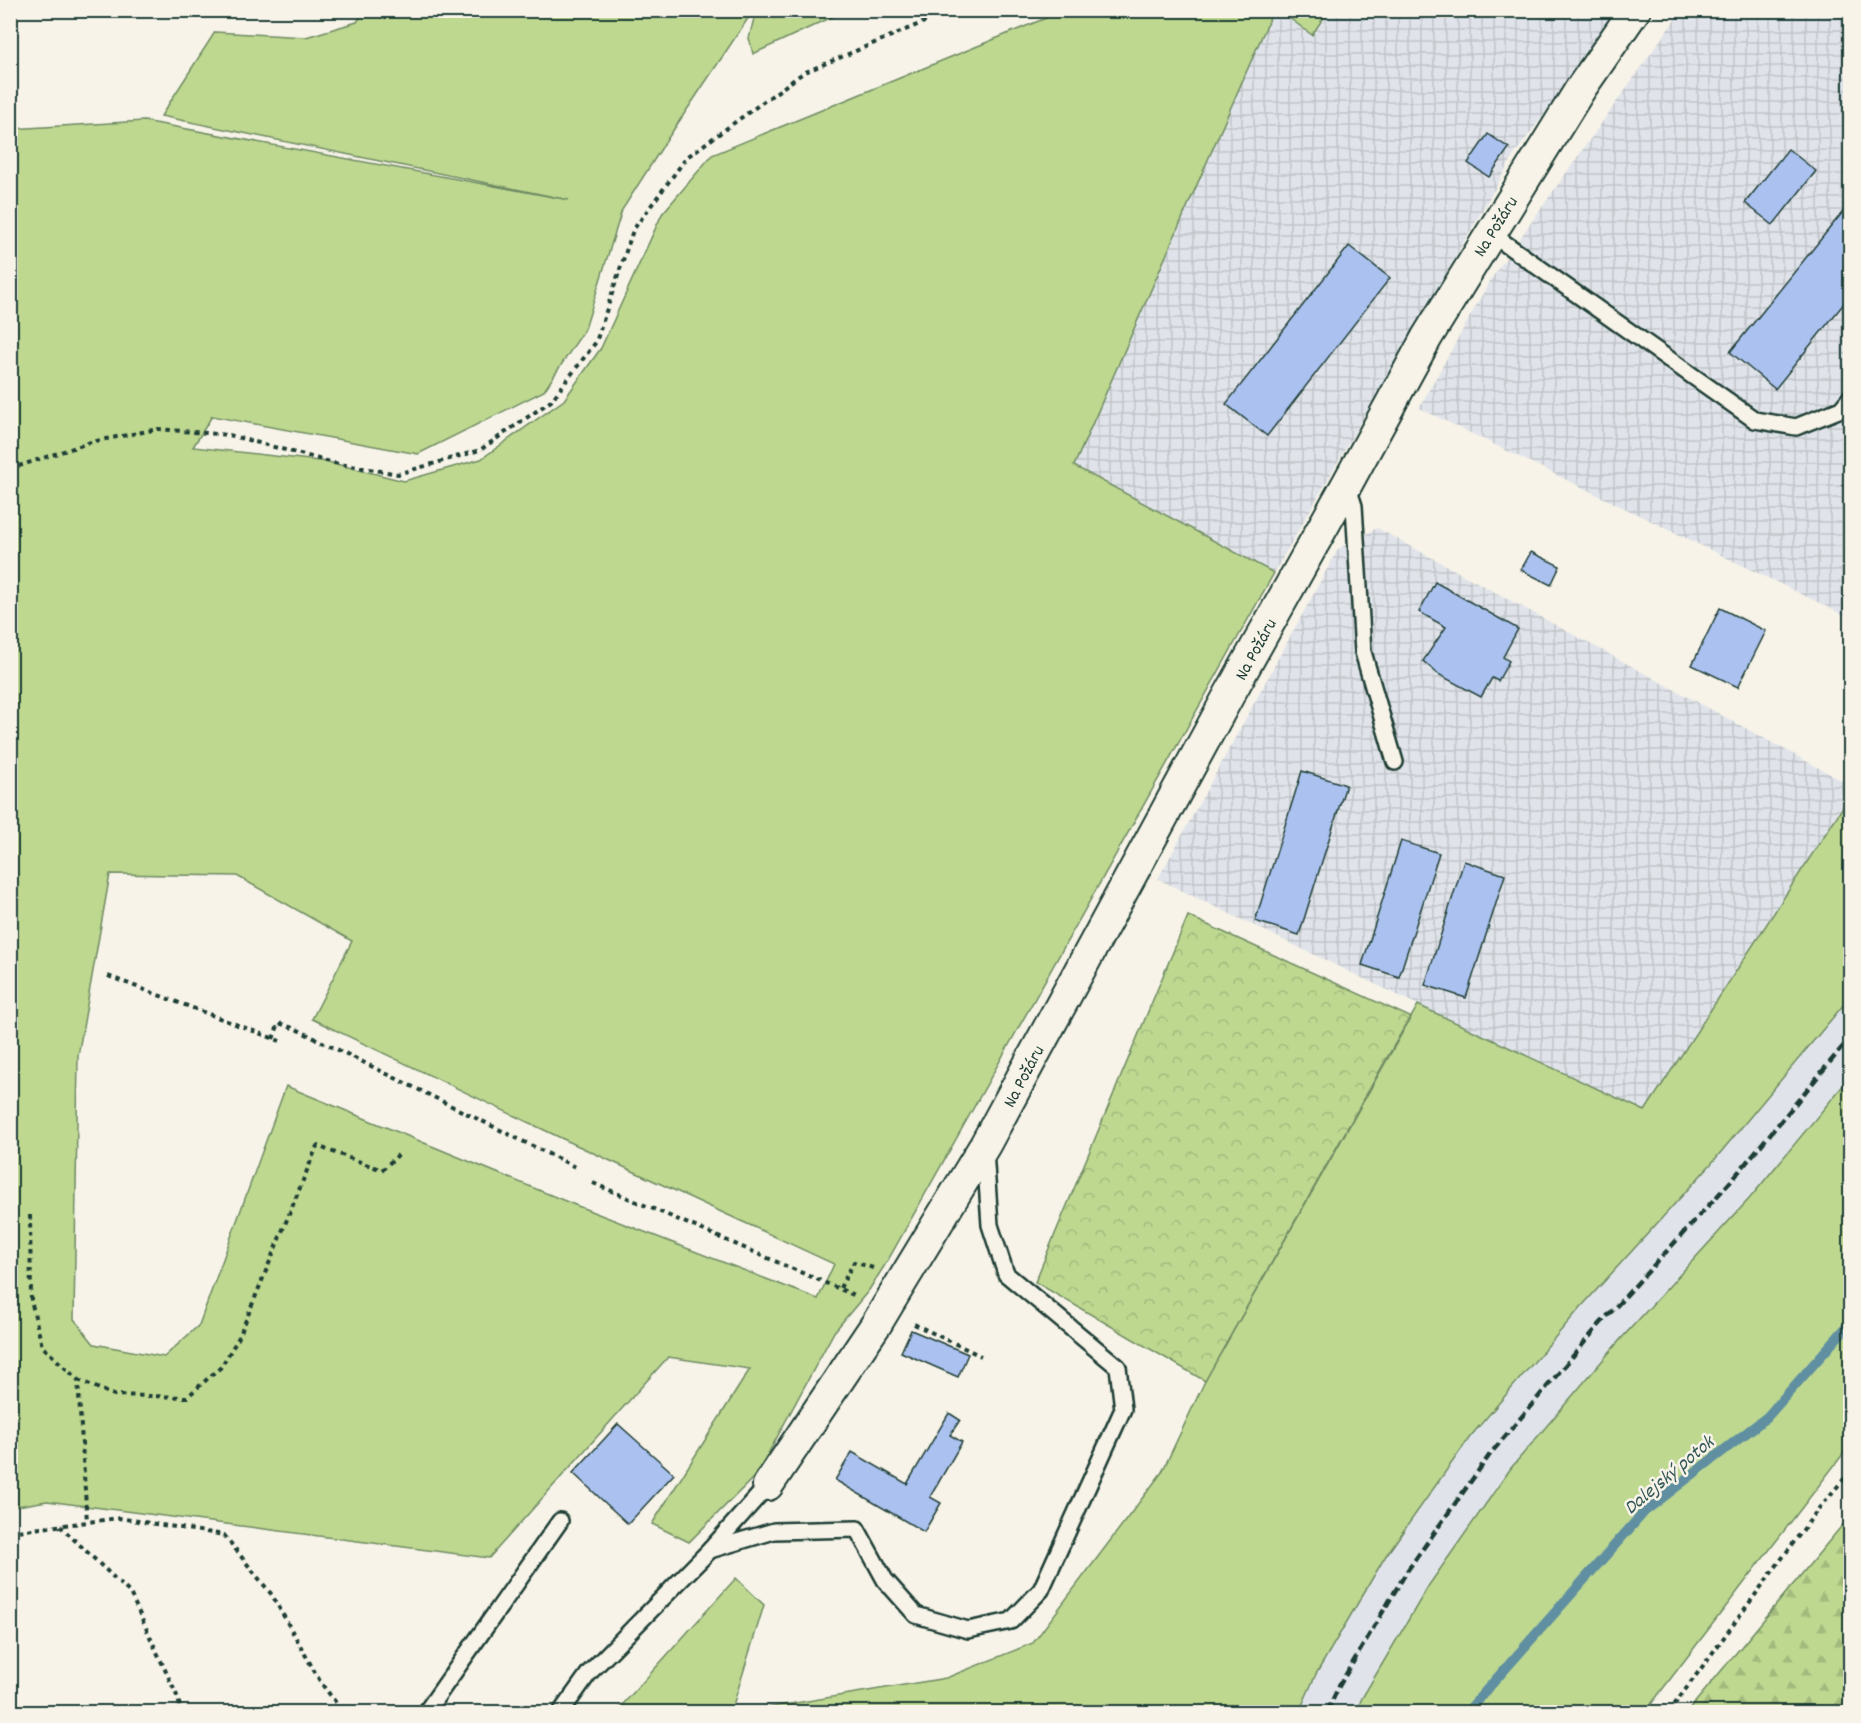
<svg xmlns="http://www.w3.org/2000/svg" width="1861" height="1723" font-family="Dekko,sans-serif">
  <style>
    .built { fill: #e0e4ea }
    .industrial { fill: url(#industrial-grid) }
    .grass { fill: #bed890; stroke: #6e8a62; stroke-width: 1.5; fill-rule: evenodd }
    .forest { fill: url(#forest-firs); stroke: #6e8a62; stroke-width: 1.5 }
    .park { fill: url(#park-crowns); stroke: #6e8a62; stroke-width: 1.5 }
    .lines { fill: none; stroke-linecap: round; stroke-linejoin: round }
    .stream { stroke: #5f8fa1; stroke-width: 10 }
    .building { fill: #abc2f0; stroke: #1f3d34; stroke-width: 1.5 }
    .service-casing { stroke: #1f3d34; stroke-width: 20 }
    .minor-casing { stroke: #1f3d34; stroke-width: 34 }
    .path { stroke: #1f3d34; stroke-width: 4; stroke-dasharray: 4.5 4.5; stroke-linecap: butt }
    .service { stroke: #f7f3e8; stroke-width: 15 }
    .minor { stroke: #f7f3e8; stroke-width: 30 }
    .rail { stroke: #1f3d34; stroke-width: 4.5; stroke-dasharray: 9 4.5; stroke-linecap: butt }
    .minor-bridge-casing { stroke: #1f3d34; stroke-width: 34; stroke-linecap: butt }
    .minor-bridge { stroke: #f7f3e8; stroke-width: 30 }
    .labels { text-anchor: middle; stroke-width: 5; stroke-linejoin: round; paint-order: stroke }
    .street-label { font-size: 18px; fill: #1f3d34; stroke: #f7f3e8 }
    .water-label { font-size: 20px; font-style: italic; fill: #345858; stroke: #f7f3e8 }
  </style>
  <defs>
    <pattern id="industrial-grid" width="8" height="8" patternUnits="userSpaceOnUse" patternTransform="scale(1.5)"><rect width="8" height="8" fill="#e0e4ea"/><path d="M0 4h8M4 0v8" fill="none" stroke="#c0c4c9"/></pattern>
    <pattern id="forest-firs" width="22" height="20" patternUnits="userSpaceOnUse" patternTransform="scale(1.5)"><rect width="22" height="20" fill="#bed890"/><path d="M5 1l3.5 6h-7zM16 11l3.5 6h-7z" fill="#a3ba7d"/></pattern>
    <pattern id="park-crowns" width="20" height="18" patternUnits="userSpaceOnUse" patternTransform="scale(1.5)"><rect width="20" height="18" fill="#bed890"/><path d="M2 6a3 3 0 1 1 6 0M12 15a3 3 0 1 1 6 0" fill="none" stroke="#a3ba7d"/></pattern>
  </defs>
  <rect width="100%" height="100%" fill="#f7f3e8"/>
  <filter id="ink" filterUnits="userSpaceOnUse"><feTurbulence type="fractalNoise" baseFrequency=".0167" numOctaves="2"/><feDisplacementMap in="SourceGraphic" scale="12" xChannelSelector="R" yChannelSelector="G"/><feConvolveMatrix kernelMatrix="1 2 1 2 8 2 1 2 1" color-interpolation-filters="sRGB"/></filter>
  <g filter="url(#ink)">
    <polygon class="built" points="1850,997 1850,1077 1750,1198 1619,1341 1511,1468 1428,1585 1362,1698 1356,1712 1299,1712 1316,1674 1385,1557 1470,1437 1581,1307 1711,1164"/>
    <g class="industrial">
      <polygon points="1273,11 1280,11 1312,35 1328,11 1621,11 1516,152 1274,573 1074,466"/>
      <polygon points="1681,11 1850,11 1850,618 1419,408 1491,279"/>
      <polygon points="1377,528 1850,785 1850,796 1645,1111 1418,1005 1158,879 1338,549"/>
    </g>
    <g class="grass">
      <path d="M364 11H753L668 138 622 210 585 329 544 391 418 454 212 416 193 447 328 462 404 481 481 459 564 400 601 348 662 214 712 155 1063 11H1273L1074 466 1274 573 888 1260 869 1290 834 1332 757 1474 689 1542 652 1524 750 1369 668 1357 489 1558 47 1501 11 1507V129L144 121 569 200 161 116 215 32 306 37 357 22ZM110 874 237 876 352 941 312 1019 561 1138 834 1264 818 1299 575 1205 286 1086 199 1325 164 1357 94 1344 74 1319 78 1056Z"/>
      <polygon points="756,11 756,10 845,11 753,54 749,38"/>
      <polygon points="1280,11 1328,11 1312,35"/>
      <polygon points="1850,796 1850,997 1711,1164 1581,1307 1470,1437 1385,1557 1316,1674 1299,1712 741,1712 946,1678 1033,1643 1162,1472 1205,1381 1418,1005 1645,1111"/>
      <polygon points="1850,1077 1850,1445 1645,1712 1356,1712 1362,1698 1429,1585 1511,1468 1619,1341 1750,1198"/>
      <polygon points="736,1578 764,1605 731,1712 616,1712"/>
    </g>
    <polygon class="forest" points="1850,1516 1850,1712 1688,1712 1692,1706"/>
    <polygon class="park" points="1188,916 1410,1017 1205,1381 1035,1282"/>
    <g class="lines">
      <polyline class="stream" points="1467,1712 1645,1511 1767,1417 1850,1323"/>
    </g>
    <g class="building">
      <polygon points="1488,134 1509,148 1489,177 1468,163"/>
      <polygon points="1788,149 1816,171 1773,225 1745,203"/>
      <polygon points="1850,203 1850,296 1775,389 1730,352"/>
      <polygon points="1349,246 1390,278 1267,436 1226,404"/>
      <polygon points="1531,552 1560,566 1551,585 1521,570"/>
      <polygon points="1435,582 1518,629 1503,657 1509,661 1498,681 1492,678 1481,697 1438,674 1423,661 1446,627 1419,612"/>
      <polygon points="1720,608 1766,631 1738,687 1692,665"/>
      <polygon points="1302,771 1346,785 1299,935 1255,921"/>
      <polygon points="1401,841 1439,853 1399,977 1362,965"/>
      <polygon points="1464,861 1505,875 1466,998 1425,985"/>
      <polygon points="911,1330 968,1354 958,1377 901,1352"/>
      <polygon points="949,1413 960,1420 950,1435 962,1442 930,1497 941,1503 924,1532 835,1480 852,1452 907,1484"/>
      <polygon points="618,1424 674,1474 628,1524 573,1473"/>
    </g>
    <g class="lines">
      <g class="service-casing">
        <g id="service">
          <polyline points="1490,233 1755,420 1796,427 1841,409 1850,398"/>
          <polyline points="1347,484 1354,506 1363,652 1395,762"/>
          <polyline points="710,1550 774,1531 857,1529 885,1580 916,1615 968,1630 1011,1621 1041,1590 1123,1409 1118,1367 1006,1274 990,1225 985,1151"/>
          <polyline points="426,1712 560,1521"/>
          <polyline points="561,1712 589,1673 710,1550 768,1485"/>
        </g>
      </g>
      <g class="minor-casing">
        <g id="minor">
          <polyline points="892,1298 985,1145 1229,695 1347,484 1427,337 1581,88 1635,10"/>
          <polyline points="768,1485 877,1323"/>
        </g>
      </g>
      <g class="path">
        <polyline points="10,469 91,442 158,429 229,435 334,463 398,474 480,450 551,401 596,342 633,230 687,157 803,73 953,10"/>
        <polyline points="108,976 280,1041"/>
        <polyline points="273,1039 279,1023 296,1029 575,1167"/>
        <polyline points="593,1183 856,1296"/>
        <polyline points="30,1215 31,1300 42,1346 78,1380 87,1522"/>
        <polyline points="840,1288 854,1262 873,1268"/>
        <polyline points="914,1324 981,1356"/>
        <polyline points="78,1380 114,1395 187,1397 221,1367 239,1337 317,1146 382,1170 398,1155"/>
        <polyline points="60,1526 130,1593 178,1698 181,1712"/>
        <polyline points="10,1532 119,1518 224,1535 272,1595 321,1683 343,1712"/>
        <polyline points="1669,1712 1819,1508 1850,1472"/>
      </g>
      <use href="#service" class="service"/>
      <use href="#minor" class="minor"/>
      <polyline class="rail" points="1327,1712 1339,1686 1407,1571 1491,1453 1600,1324 1731,1181 1850,1038"/>
      <g class="minor-bridge-casing">
        <polyline id="minor-bridge" points="877,1323 892,1298"/>
      </g>
      <use href="#minor-bridge" class="minor-bridge"/>
    </g>
  </g>
  <g class="labels">
    <g class="street-label">
      <text transform="translate(1495 226) rotate(-58)" y="6">Na Požáru</text>
      <text transform="translate(1255 649) rotate(-61)" y="6">Na Požáru</text>
      <text transform="translate(1023 1076) rotate(-62)" y="6">Na Požáru</text>
    </g>
    <g class="water-label">
      <text transform="translate(1668 1474) rotate(-40)" y="7">Dalejský potok</text>
    </g>
  </g>
  <rect width="1861" height="1723" fill="none" stroke="#f7f3e8" stroke-width="36"/>
  <rect x="18" y="18" width="1825" height="1687" fill="none" stroke="#1f3d34" stroke-width="2" filter="url(#ink)"/>
</svg>
